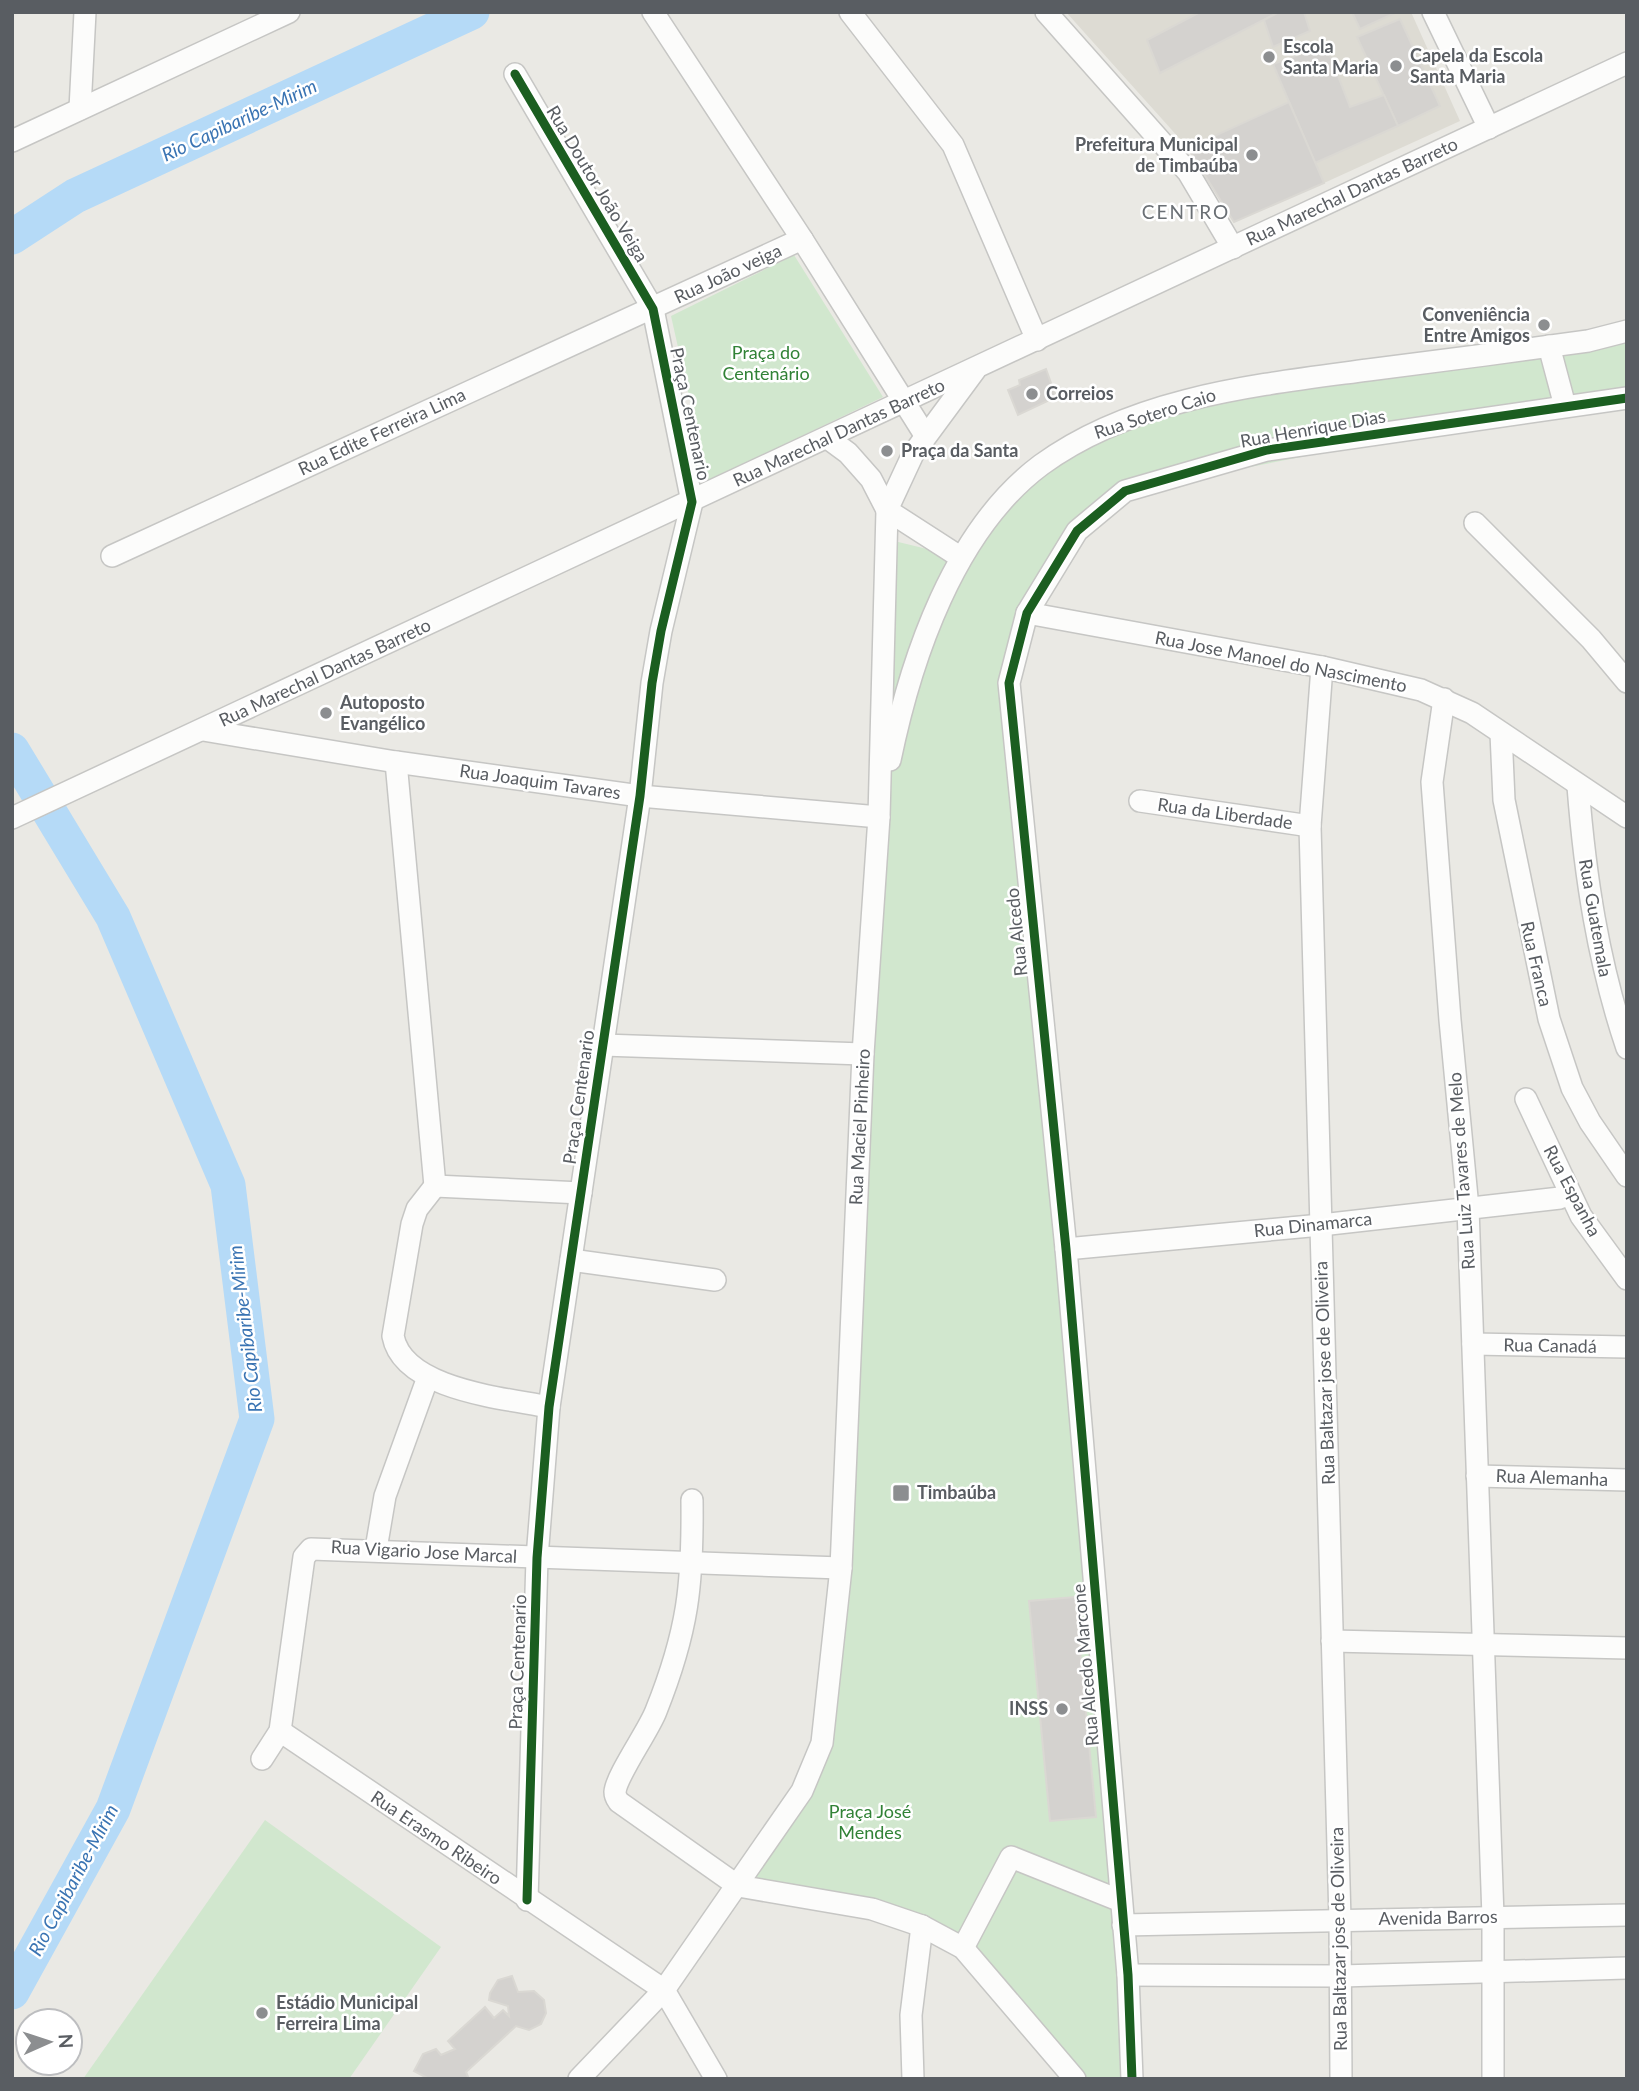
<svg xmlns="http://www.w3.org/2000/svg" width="1639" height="2091" font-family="Lato,sans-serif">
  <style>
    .education { fill: #dddbd3 }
    .green { fill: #d1e7ce }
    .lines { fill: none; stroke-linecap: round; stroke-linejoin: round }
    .river { stroke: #b5daf7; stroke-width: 35 }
    .building { fill: #d4d2cf; stroke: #dad8d3; stroke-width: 2 }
    .minor-casing { stroke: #c6c6c4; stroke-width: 24 }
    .minor { stroke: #fcfcfb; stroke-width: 21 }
    .cycleway-casing { stroke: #fff; stroke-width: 13 }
    .cycleway { stroke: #1b5e20; stroke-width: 9 }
    .poi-dot { fill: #8c8e90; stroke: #fff; stroke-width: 2.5 }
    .labels { text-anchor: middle; stroke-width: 5; stroke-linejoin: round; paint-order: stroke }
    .poi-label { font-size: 18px; font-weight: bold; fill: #595d62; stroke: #fff; text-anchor: start }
    .street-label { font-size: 18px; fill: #595d62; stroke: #fff }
    .park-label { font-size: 18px; fill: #318236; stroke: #fff }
    .water-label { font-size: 19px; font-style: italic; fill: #3a74b3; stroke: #fff }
    .neighbourhood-label { font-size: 19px; letter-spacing: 2px; fill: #6a6f74; stroke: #fff }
  </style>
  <rect width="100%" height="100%" fill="#eae9e4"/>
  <polygon class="education" points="1066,12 1411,12 1460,121 1324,183 1288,102 1188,148"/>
  <g class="green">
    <polygon points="794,255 883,397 708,481 671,316"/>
    <polygon points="1627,332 1627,398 1565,406 1126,491 1077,531 1027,613 1009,684 1132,2079 1075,2079 926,1923 738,1886 822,1743 886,539 960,557 1040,466 1166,407"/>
    <polygon points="265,1820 441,1947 349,2079 83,2079"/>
  </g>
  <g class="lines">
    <g class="river">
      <polyline points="12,237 75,196 472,12"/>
      <polyline points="12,750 113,917 228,1185 257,1419 113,1809 12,1992"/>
    </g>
  </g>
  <g class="building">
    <polygon points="1200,12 1279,12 1160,73 1147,40"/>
    <polygon points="1279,12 1304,12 1310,31 1273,47 1264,20"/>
    <polygon points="1352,12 1392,12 1393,14 1360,29"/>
    <polygon points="1400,19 1440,106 1398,126 1357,37"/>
    <polygon points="1326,45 1350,107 1384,95 1398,126 1315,163 1273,64"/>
    <polygon points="1289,102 1324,183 1234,222 1188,148"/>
    <polygon points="1046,369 1056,397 1018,415 1008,390 1020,385 1019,380"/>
    <polygon points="1075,1597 1096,1817 1050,1821 1029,1601"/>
    <polygon points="512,1976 518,1992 534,1991 544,2000 546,2013 541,2024 529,2030 516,2026 466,2072 469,2079 429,2079 414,2071 423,2054 436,2049 441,2055 455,2049 448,2041 485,2007 494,2018 503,2010 509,2016 508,2006 489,2000 490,1993 498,1980"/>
  </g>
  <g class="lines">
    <g class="minor-casing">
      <g id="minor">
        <polyline points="653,12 802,239 925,435"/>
        <polyline points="850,12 953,145 1037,340"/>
        <polyline points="1046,12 1188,172 1233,248"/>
        <polyline points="1433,12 1489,128"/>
        <polyline points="515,74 653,309 692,502 661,631 652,683 640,796 549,1407 537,1558 527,1900"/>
        <polyline points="80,109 85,12"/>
        <polyline points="12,141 289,12"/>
        <polyline points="1549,346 1565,406"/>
        <polyline points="829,439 848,453 871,479 887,510 960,557"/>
        <polyline points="1475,523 1591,639 1627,682"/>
        <polyline points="112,556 802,239"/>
        <polyline points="1027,613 1322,667 1421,690 1472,713 1627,817"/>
        <polyline points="1322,667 1310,826 1340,1920 1341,2079"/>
        <polyline points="1444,699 1432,782 1450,1020 1468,1208 1493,1917 1493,2079"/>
        <polyline points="203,730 396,762 640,796 879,817"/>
        <polyline points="1501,733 1504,800 1549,1019 1572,1088 1590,1122 1627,1176"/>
        <path d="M890 760C911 658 954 530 1041 465 1134 397 1257 385 1368 370 1441 361 1515 351 1588 341L1627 331"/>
        <polyline points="396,762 435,1186"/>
        <path d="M1578 786C1585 876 1598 962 1627 1048"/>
        <polyline points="1140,801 1310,826"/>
        <polyline points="12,818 1627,63"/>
        <polyline points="603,1045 863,1054"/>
        <polyline points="1526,1099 1581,1216 1627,1279"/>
        <path d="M435 1186 417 1209 412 1224 393 1336C403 1390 505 1398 549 1407"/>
        <polyline points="435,1186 581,1193"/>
        <polyline points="1066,1249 1321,1225 1560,1198"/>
        <polyline points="571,1260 715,1280"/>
        <polyline points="1473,1344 1627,1347"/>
        <polyline points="1477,1476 1627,1480"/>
        <path d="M692 1500C693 1585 688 1631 656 1711 649 1730 616 1776 615 1792 615 1797 617 1799 619 1802L738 1886 872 1909 922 1926 963 1948 1075 2079"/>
        <polyline points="376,1549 385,1496 428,1377"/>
        <polyline points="1332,1641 1627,1648"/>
        <polyline points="280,1731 664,1990 716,2079"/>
        <polyline points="262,1759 280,1731 304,1557 311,1549 841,1568"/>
        <polyline points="1123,1925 1627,1915"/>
        <polyline points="963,1948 1011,1857 1121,1901"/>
        <polyline points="1128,1975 1341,1976 1627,1968"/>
        <polyline points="579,2079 664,1990 802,1791 822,1743 841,1568 863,1054 879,817 887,510 913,454 975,370"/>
        <polyline points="913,2079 911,2015 922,1926"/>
        <polyline points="1132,2079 1128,1975 1066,1249 1009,683 1027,613 1077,531 1125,491 1267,450 1627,398"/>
      </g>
    </g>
    <use href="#minor" class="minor"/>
    <g class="cycleway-casing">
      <g id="cycleway">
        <polyline points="515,74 653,309 692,502 661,631 652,683 640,796 549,1407 537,1558 527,1900"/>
        <polyline points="1132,2079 1128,1975 1066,1249 1009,683 1027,613 1077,531 1125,491 1267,450 1627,398"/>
      </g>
    </g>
    <use href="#cycleway" class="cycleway"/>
  </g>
  <g class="poi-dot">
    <circle cx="1269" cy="57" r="7"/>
    <circle cx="1396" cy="66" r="7"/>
    <circle cx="1252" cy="155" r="7"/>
    <circle cx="1544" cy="325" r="7"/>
    <circle cx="1032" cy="394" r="7"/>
    <circle cx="887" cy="451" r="7"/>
    <circle cx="326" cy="713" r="7"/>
    <rect x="892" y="1484" width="18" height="18" rx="3.5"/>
    <circle cx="1062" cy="1709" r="7"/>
    <circle cx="262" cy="2013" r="7"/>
  </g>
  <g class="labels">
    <g class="poi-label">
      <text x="1283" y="53">Escola<tspan x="1283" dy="21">Santa Maria</tspan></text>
      <text x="1410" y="62">Capela da Escola<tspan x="1410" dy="21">Santa Maria</tspan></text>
      <text x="1238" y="151" text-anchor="end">Prefeitura Municipal<tspan x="1238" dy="21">de Timbaúba</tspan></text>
      <text x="1530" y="321" text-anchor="end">Conveniência<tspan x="1530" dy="21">Entre Amigos</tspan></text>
      <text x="1046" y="400">Correios</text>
      <text x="901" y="457">Praça da Santa</text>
      <text x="340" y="709">Autoposto<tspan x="340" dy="21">Evangélico</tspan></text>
      <text x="917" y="1499">Timbaúba</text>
      <text x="1048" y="1715" text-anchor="end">INSS</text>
      <text x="276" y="2009">Estádio Municipal<tspan x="276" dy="21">Ferreira Lima</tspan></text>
    </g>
    <g class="street-label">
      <text transform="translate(597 184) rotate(59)" y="6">Rua Doutor João Veiga</text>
      <text transform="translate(1352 192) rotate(-25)" y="6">Rua Marechal Dantas Barreto</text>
      <text transform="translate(728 274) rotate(-25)" y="6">Rua João veiga</text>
      <text transform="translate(690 414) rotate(78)" y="6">Praça Centenario</text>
      <text transform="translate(1155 414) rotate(-18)" y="6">Rua Sotero Caio</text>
      <text transform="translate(1313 429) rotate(-10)" y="6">Rua Henrique Dias</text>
      <text transform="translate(382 432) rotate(-25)" y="6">Rua Edite Ferreira Lima</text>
      <text transform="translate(839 433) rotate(-25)" y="6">Rua Marechal Dantas Barreto</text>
      <text transform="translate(1281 662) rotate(11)" y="6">Rua Jose Manoel do Nascimento</text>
      <text transform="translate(325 673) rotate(-25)" y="6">Rua Marechal Dantas Barreto</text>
      <text transform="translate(540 782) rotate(8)" y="6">Rua Joaquim Tavares</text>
      <text transform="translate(1225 814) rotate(8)" y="6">Rua da Liberdade</text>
      <text transform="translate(1595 918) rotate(80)" y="6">Rua Guatemala</text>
      <text transform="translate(1017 932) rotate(-96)" y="6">Rua Alcedo</text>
      <text transform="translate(1536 964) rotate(77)" y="6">Rua Franca</text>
      <text transform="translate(579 1097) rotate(-82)" y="6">Praça Centenario</text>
      <text transform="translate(860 1127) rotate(-87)" y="6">Rua Maciel Pinheiro</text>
      <text transform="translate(1462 1171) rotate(-94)" y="6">Rua Luiz Tavares de Melo</text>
      <text transform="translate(1572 1191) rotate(62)" y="6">Rua Espanha</text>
      <text transform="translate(1313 1225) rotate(-6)" y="6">Rua Dinamarca</text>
      <text transform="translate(1550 1346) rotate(1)" y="6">Rua Canadá</text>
      <text transform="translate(1325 1373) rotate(-92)" y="6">Rua Baltazar jose de Oliveira</text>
      <text transform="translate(1552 1478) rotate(2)" y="6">Rua Alemanha</text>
      <text transform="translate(424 1552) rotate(3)" y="6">Rua Vigario Jose Marcal</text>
      <text transform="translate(518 1662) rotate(-88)" y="6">Praça Centenario</text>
      <text transform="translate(1086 1665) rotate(-95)" y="6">Rua Alcedo Marcone</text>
      <text transform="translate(436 1838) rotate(34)" y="6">Rua Erasmo Ribeiro</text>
      <text transform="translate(1438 1918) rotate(-1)" y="6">Avenida Barros</text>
      <text transform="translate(1339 1939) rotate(-91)" y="6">Rua Baltazar jose de Oliveira</text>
    </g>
    <g class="park-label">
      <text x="766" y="359">Praça do<tspan x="766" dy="21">Centenário</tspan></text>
      <text x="870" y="1818">Praça José<tspan x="870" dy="21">Mendes</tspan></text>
    </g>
    <g class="water-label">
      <text transform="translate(239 120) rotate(-25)" y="7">Rio Capibaribe-Mirim</text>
      <text transform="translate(245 1329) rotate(-97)" y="7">Rio Capibaribe-Mirim</text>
      <text transform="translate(73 1880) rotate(-62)" y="7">Rio Capibaribe-Mirim</text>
    </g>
    <g class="neighbourhood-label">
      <text x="1186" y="219">CENTRO</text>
    </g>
  </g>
  <rect width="1639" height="2091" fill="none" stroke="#595d62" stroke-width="28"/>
  <g transform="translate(49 2042) rotate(87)"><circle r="33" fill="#ffffff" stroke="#bdbec0" stroke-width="2"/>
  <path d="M0-5L12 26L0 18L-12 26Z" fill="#8c8e90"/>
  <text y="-10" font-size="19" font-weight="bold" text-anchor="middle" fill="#595d62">N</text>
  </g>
</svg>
